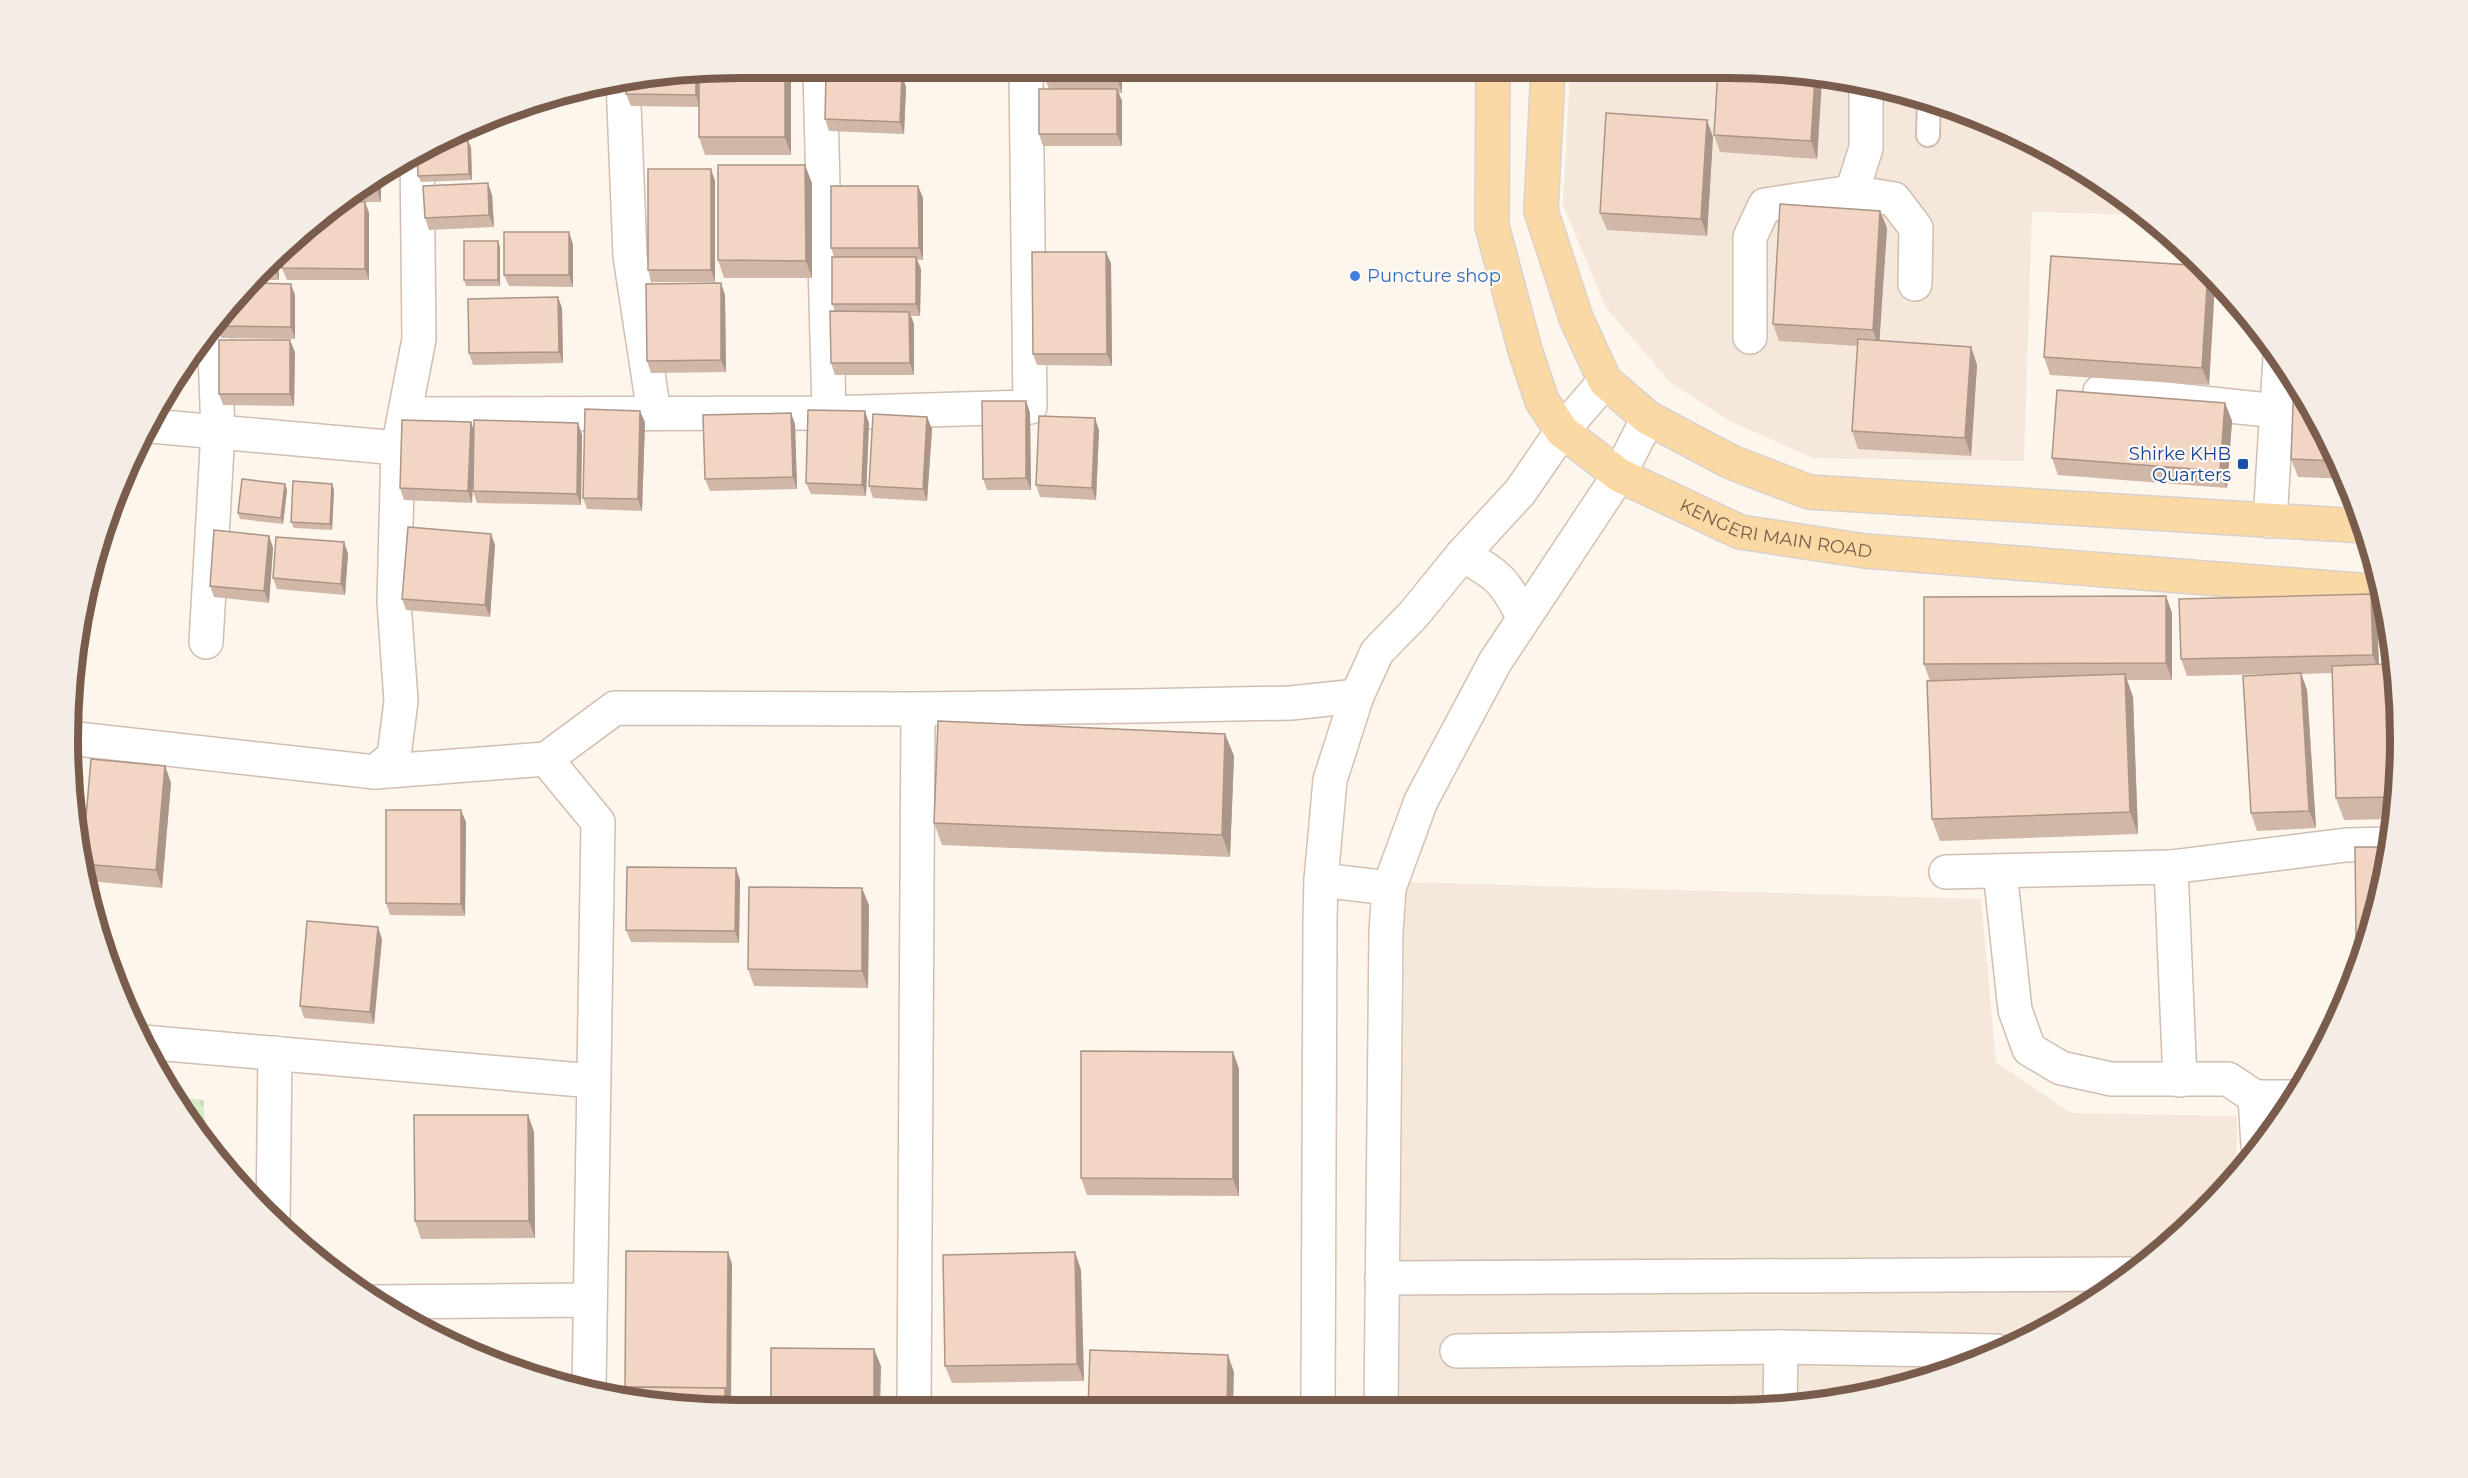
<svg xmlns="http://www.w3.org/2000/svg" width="2468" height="1478" font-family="Montserrat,sans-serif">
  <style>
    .residential { fill: #f5e8da }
    .park { fill: url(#park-tufts) }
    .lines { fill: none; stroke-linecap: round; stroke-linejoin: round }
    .lane-casing { stroke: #d1beb0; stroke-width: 26 }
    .street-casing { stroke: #d1beb0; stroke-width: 36 }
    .secondary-casing { stroke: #d6c0b0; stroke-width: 36 }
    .primary-casing { stroke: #dad1cd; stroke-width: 36 }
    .lane { stroke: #fff; stroke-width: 22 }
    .street { stroke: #fff; stroke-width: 33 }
    .secondary { stroke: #fff; stroke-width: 33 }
    .primary { stroke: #fbd9a5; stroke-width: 33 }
    .wall { fill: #d1b7a8 }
    .shaded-wall { fill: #aa9588 }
    .building { fill: #f3d5c3; stroke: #aa9588; stroke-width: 1.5 }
    .shop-dot { fill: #3f7fe0; stroke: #fffaf3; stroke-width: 2 }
    .transit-dot { fill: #1a4fb4; stroke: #fffaf3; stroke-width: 2 }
    .labels { text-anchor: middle; stroke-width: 4.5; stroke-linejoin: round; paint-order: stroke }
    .shop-label { font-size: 18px; fill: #366cbe; stroke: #fffaf3; text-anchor: start }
    .transit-label { font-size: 18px; fill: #164399; stroke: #fffaf3; text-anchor: end }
    .street-label { font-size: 18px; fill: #7a5c4d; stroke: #fffaf3 }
    .rim { fill: none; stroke: #7a5c4d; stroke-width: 8 }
  </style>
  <defs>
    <pattern id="park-tufts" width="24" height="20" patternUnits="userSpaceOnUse" patternTransform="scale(1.5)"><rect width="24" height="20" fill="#d8ecc9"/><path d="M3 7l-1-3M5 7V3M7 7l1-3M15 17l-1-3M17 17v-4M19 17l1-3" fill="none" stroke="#b4c2a5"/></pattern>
  </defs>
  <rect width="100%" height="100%" fill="#fdf6ec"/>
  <g class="residential">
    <polygon points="1773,69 1945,103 2102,181 2144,215 2032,212 2024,461 1813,458 1730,421 1671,383 1606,308 1563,205 1570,70"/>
    <polygon points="1405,882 1981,899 1996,1062 2071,1113 2237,1116 2236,1170 2172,1244 2064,1321 1945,1375 1773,1409 1399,1409"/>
  </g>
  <polygon class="park" points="173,1097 204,1100 205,1146"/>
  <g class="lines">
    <g class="lane-casing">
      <polyline id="lane" points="1928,135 1929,100"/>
    </g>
    <g class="street-casing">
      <g id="street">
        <polyline points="820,73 829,413"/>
        <polyline points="623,80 630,256 654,413"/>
        <polyline points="1852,192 1894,199 1916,228 1915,284"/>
        <polyline points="1750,337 1750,237 1765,205 1852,192 1866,148 1866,88"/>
        <polyline points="2100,392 2277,411"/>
        <polyline points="405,414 829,413 1030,407 1026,72"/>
        <polyline points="151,426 398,448 419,339 417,153"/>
        <polyline points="2270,521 2280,358"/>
        <polyline points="206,642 218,431 214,326"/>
        <polyline points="68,738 375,772 546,759 615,708 918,709 1137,706 1291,703 1357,696"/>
        <polyline points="546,759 598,822 589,1388"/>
        <polyline points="375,772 394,756 401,701 394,602 398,448"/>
        <polyline points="2171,867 2180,1080"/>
        <polyline points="2000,871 2015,1010 2029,1049 2061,1068 2111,1079 2228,1079 2255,1097 2258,1145"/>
        <polyline points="1946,872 2171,867 2346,845 2390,844"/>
        <polyline points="143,1042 593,1081"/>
        <polyline points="2255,1097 2295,1097"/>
        <polyline points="273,1221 275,1053"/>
        <polyline points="1382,1278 2129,1274"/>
        <polyline points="376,1302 590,1300"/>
        <polyline points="1457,1351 1781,1347 1997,1351"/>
        <polyline points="1780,1408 1781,1347"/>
        <polyline points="914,1409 918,709"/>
      </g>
    </g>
    <g class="secondary-casing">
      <g id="secondary">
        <path d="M1462 555C1497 574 1505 580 1523 617"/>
        <polyline points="1321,880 1389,888"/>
        <polyline points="1318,1409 1320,921 1321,880 1330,780 1357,696 1377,652 1414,614 1462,555 1520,492 1562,431 1605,381"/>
        <polyline points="1381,1409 1386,931 1389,888 1421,801 1495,662 1619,475 1648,418"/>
      </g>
    </g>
    <g class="primary-casing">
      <g id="primary">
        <path id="s1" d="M1493 70 1492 226 1525 350 1542 401 1562 431 1619 475 1740 532 1865 551 2383 592"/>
        <polyline points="1548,70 1541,211 1576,318 1605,381 1648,418 1731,462 1809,492 2363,526"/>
      </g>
    </g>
    <use href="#lane" class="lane"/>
    <use href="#street" class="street"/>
    <use href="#secondary" class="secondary"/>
    <use href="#primary" class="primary"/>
  </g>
  <g class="wall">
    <polygon points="1773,69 1822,79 1817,159 1720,152 1714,135"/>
    <polygon points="1122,71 1122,93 1119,93 1122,101 1122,146 1043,146 1039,134 1049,89 1046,81"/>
    <polygon points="899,72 899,75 906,87 904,134 829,131 825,119 826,73"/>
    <polygon points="906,72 994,72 994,80 909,80"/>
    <polygon points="651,73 791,73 791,155 705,155 699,137 699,107 631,106 626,94"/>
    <polygon points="1713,137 1707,236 1607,230 1600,213"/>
    <polygon points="471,147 472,180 421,182 418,176"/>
    <polygon points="381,175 381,202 365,202 369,213 369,280 287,280 282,268 330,206"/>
    <polygon points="715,181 715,282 652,282 648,270"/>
    <polygon points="812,183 812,278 724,278 718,260"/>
    <polygon points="918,186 923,198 923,260 917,260 921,269 920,316 911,316 914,324 914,375 835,375 831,363 835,311 832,304 834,257 831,248"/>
    <polygon points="492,195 494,227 429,230 425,218"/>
    <polygon points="1880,211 1887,228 1879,341 1971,347 1977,365 1971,456 1858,449 1852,431 1858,346 1779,341 1773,324"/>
    <polygon points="573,244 573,287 509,286 504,275"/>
    <polygon points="500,247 500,286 466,286 464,280"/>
    <polygon points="278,252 279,280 251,280 264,264"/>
    <polygon points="1111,263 1112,366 1037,365 1033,354"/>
    <polygon points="2208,270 2212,274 2215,283 2209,385 2050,375 2044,357"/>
    <polygon points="295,295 295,339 221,338 217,326"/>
    <polygon points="725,295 726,372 651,373 647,361"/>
    <polygon points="562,308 563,363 473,365 469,353"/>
    <polygon points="295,352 294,406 223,405 219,394"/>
    <polygon points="2294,379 2348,479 2298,477 2291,459"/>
    <polygon points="1026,401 1030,413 1031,490 987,490 983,479"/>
    <polygon points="2225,403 2232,421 2227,488 2058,475 2052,458"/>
    <polygon points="927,417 932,429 927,501 873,498 869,486"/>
    <polygon points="471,422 474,431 578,423 582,435 581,505 477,503 473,491 473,479 472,503 404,500 400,488"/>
    <polygon points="645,422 642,511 587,509 583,498"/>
    <polygon points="869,423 866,496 811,494 806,483"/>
    <polygon points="795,424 797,489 710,491 705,479"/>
    <polygon points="1099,430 1096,500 1040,497 1036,485"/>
    <polygon points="287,490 283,524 240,519 238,513"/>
    <polygon points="334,490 332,530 294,528 291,522"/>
    <polygon points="491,534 495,545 490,617 406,610 402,599"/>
    <polygon points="269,536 273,548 269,603 214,597 210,586"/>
    <polygon points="344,542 348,554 345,595 277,589 273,578"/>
    <polygon points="98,547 99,552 90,631 78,630"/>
    <polygon points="2371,594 2377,612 2379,664 2400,739 2393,819 2344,820 2336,798 2333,673 2301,674 2307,690 2316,828 2257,831 2251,813 2270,674 2187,676 2181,659"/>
    <polygon points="2166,596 2172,613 2172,680 2127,680 2133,697 2138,834 1940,841 1932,819 1930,681 1924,664"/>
    <polygon points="1225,734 1234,756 1230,857 942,845 934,823"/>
    <polygon points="165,766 171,783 162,888 89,881 82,864"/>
    <polygon points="466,822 465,916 390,915 386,903"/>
    <polygon points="2388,870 2364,949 2361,949 2356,937"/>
    <polygon points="740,880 739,943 631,942 626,930"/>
    <polygon points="869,905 868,988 754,986 748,969"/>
    <polygon points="382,939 374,1024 304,1018 300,1006"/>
    <polygon points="1233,1052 1239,1069 1239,1196 1087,1195 1081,1178"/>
    <polygon points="528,1115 534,1132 535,1238 421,1239 415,1221"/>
    <polygon points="1081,1270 1084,1381 952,1383 945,1366"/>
  </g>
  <g class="shaded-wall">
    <polygon points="1118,71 1122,71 1122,93 1118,81"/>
    <polygon points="696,73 701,73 700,107 696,95"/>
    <polygon points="785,73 791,73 791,155 785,137"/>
    <polygon points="902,75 906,87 904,134 900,122"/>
    <polygon points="1815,77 1822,79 1817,159 1811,141"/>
    <polygon points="1117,89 1122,101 1122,146 1117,134"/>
    <polygon points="1707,120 1713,137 1707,236 1701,219"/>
    <polygon points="468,141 471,147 472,180 469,174"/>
    <polygon points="805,165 812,183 812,278 806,261"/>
    <polygon points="711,169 715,181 715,282 711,270"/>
    <polygon points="381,175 381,202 377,190 377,177"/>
    <polygon points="488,183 492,195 494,227 489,215"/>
    <polygon points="918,186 923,198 923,260 919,248"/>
    <polygon points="365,202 369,213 369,280 365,269"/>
    <polygon points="1880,211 1887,228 1879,348 1873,330"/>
    <polygon points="569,232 573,244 573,287 569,275"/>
    <polygon points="498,241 500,247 500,286 498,280"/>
    <polygon points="278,252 279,280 272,262 272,257"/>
    <polygon points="1106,252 1111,263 1112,366 1107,354"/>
    <polygon points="916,257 921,269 920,316 916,304"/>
    <polygon points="2208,270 2212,274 2215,283 2209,385 2202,368"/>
    <polygon points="721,283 725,295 726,372 721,360"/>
    <polygon points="291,284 295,295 295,339 291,327"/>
    <polygon points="558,297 562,308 563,363 559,352"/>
    <polygon points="909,312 914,324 914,375 910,363"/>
    <polygon points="290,340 295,352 294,406 290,394"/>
    <polygon points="1971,347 1977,365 1971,456 1965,438"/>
    <polygon points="1026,401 1030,413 1031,490 1026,478"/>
    <polygon points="2225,403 2232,421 2227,488 2220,471"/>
    <polygon points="640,411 645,422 642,511 638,499"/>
    <polygon points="865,411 869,423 866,496 862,485"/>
    <polygon points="791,413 795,424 797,489 793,477"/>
    <polygon points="927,417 932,429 927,501 923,489"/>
    <polygon points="1095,418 1099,430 1096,500 1092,488"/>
    <polygon points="471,422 475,434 472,503 468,491"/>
    <polygon points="578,423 582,435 581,505 577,494"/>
    <polygon points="285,484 287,490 283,524 281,518"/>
    <polygon points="332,484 334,490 332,530 330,524"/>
    <polygon points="491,534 495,545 490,617 485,605"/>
    <polygon points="269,536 273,548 269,603 264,591"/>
    <polygon points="344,542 348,554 345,595 341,584"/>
    <polygon points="98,547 99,552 90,631 85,619 91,577"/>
    <polygon points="2371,594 2377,612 2379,672 2373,655"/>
    <polygon points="2166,596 2172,613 2172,680 2166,663"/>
    <polygon points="2301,673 2307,690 2316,828 2309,811"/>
    <polygon points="2125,674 2133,697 2138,834 2130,812"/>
    <polygon points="1225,734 1234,756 1230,857 1222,835"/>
    <polygon points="165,766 171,783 162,888 156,870"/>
    <polygon points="461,810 466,822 465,916 461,904"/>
    <polygon points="736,868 740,880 739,943 735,931"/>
    <polygon points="862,888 869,905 868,988 862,971"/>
    <polygon points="378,927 382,939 374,1024 370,1012"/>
    <polygon points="1233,1052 1239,1069 1239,1196 1233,1179"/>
    <polygon points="528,1115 534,1132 535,1238 529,1221"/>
    <polygon points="728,1252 732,1264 731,1409 725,1409"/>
    <polygon points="1075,1252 1081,1270 1084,1381 1077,1364"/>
    <polygon points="874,1349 881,1366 880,1409 874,1409"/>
    <polygon points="1228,1355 1234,1372 1233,1409 1227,1409"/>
  </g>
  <g class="building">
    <polygon points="1718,69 1773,69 1815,77 1811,141 1714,135"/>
    <polygon points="1118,71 1118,81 1046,81 1046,72"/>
    <polygon points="651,73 696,73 696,95 626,94 626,79"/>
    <rect x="699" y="73" width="86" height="64"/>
    <polygon points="826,73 902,75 900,122 825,119"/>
    <rect x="1039" y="89" width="78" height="45"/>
    <polygon points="1606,113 1707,120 1701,219 1600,213"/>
    <polygon points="468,141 469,174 418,176 417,152 431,144"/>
    <polygon points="718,165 805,165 806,261 718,260"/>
    <rect x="648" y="169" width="63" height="101"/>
    <polygon points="377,177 377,190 355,191"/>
    <polygon points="488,183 489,215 425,218 423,186"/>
    <polygon points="831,186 918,186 919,248 831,248"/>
    <polygon points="338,201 365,202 365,269 282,268 282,248 330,206"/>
    <polygon points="1780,204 1880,211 1873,330 1773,324"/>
    <rect x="504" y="232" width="65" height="43"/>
    <rect x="464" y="241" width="34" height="39"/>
    <polygon points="1032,252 1106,252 1107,354 1033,354"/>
    <polygon points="2051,256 2205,266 2208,270 2202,368 2044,357"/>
    <polygon points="272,257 272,262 266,262"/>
    <rect x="832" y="257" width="84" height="47"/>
    <polygon points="249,283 291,284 291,327 217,326 217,322"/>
    <polygon points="721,283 721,360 647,361 646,284"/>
    <polygon points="558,297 559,352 469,353 468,299"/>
    <polygon points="830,311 909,312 910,363 831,363"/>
    <polygon points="1858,339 1971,347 1965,438 1852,431"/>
    <rect x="219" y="340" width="71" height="54"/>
    <polygon points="2294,379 2338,461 2291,459"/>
    <polygon points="2057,390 2225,403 2220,471 2052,458"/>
    <polygon points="982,401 1026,401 1026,478 983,479"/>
    <polygon points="585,409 640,411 638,499 583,498"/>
    <polygon points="808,410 865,411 862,485 806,483"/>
    <polygon points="791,413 793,477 705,479 703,415"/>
    <polygon points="873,414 927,417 923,489 869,486"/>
    <polygon points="1039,416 1095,418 1092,488 1036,485"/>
    <polygon points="402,420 471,422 468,491 400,488"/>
    <polygon points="474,420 578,423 577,494 473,491"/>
    <polygon points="242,479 285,484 281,518 238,513"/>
    <polygon points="293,481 332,484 330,524 291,522"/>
    <polygon points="408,527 491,534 485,605 402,599"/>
    <polygon points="214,530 269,536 264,591 210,586"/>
    <polygon points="276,537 344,542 341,584 273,578"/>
    <polygon points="91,577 85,619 81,619"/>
    <polygon points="2371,594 2373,655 2181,659 2179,599"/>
    <polygon points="2166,596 2166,663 1924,664 1924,597"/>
    <polygon points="2382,625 2389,625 2400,739 2395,797 2336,798 2332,666 2383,664"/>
    <polygon points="2301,673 2309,811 2251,813 2243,676"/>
    <polygon points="2125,674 2130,812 1932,819 1927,681"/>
    <polygon points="938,721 1225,734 1222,835 934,823"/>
    <polygon points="91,759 165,766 156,870 82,864"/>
    <polygon points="386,810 461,810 461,904 386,903"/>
    <polygon points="2355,847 2390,847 2388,870 2367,937 2356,937"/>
    <polygon points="627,867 736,868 735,931 626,930"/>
    <polygon points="749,887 862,888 862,971 748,969"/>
    <polygon points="307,921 378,927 370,1012 300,1006"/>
    <polygon points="1081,1051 1233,1052 1233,1179 1081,1178"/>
    <polygon points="414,1115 528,1115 529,1221 415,1221"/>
    <polygon points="626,1251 728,1252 727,1393 725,1388 625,1387"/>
    <polygon points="1075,1252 1077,1364 945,1366 943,1255"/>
    <polygon points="771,1348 874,1349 874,1409 771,1409"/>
    <polygon points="1090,1350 1228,1355 1227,1409 1088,1409"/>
    <polygon points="619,1387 725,1388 725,1409 695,1409 619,1394"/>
  </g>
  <circle class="shop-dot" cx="1355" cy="276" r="6"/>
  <rect class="transit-dot" x="2237" y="458" width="12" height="12" rx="3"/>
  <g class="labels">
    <g class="shop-label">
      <text x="1367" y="282">Puncture shop</text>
    </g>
    <g class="transit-label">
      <text x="2231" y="460">Shirke KHB<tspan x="2231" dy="21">Quarters</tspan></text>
    </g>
    <g class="street-label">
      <text dy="6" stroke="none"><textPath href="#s1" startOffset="614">KENGERI MAIN ROAD</textPath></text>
    </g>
  </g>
  <path d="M0 0H2468V1478H0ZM739 78H1729A661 661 0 0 1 2390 739V739A661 661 0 0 1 1729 1400H739A661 661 0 0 1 78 739V739A661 661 0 0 1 739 78Z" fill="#f4ede6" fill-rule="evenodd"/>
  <path class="rim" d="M739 78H1729A661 661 0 0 1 2390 739V739A661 661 0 0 1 1729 1400H739A661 661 0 0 1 78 739V739A661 661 0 0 1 739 78Z"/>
</svg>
